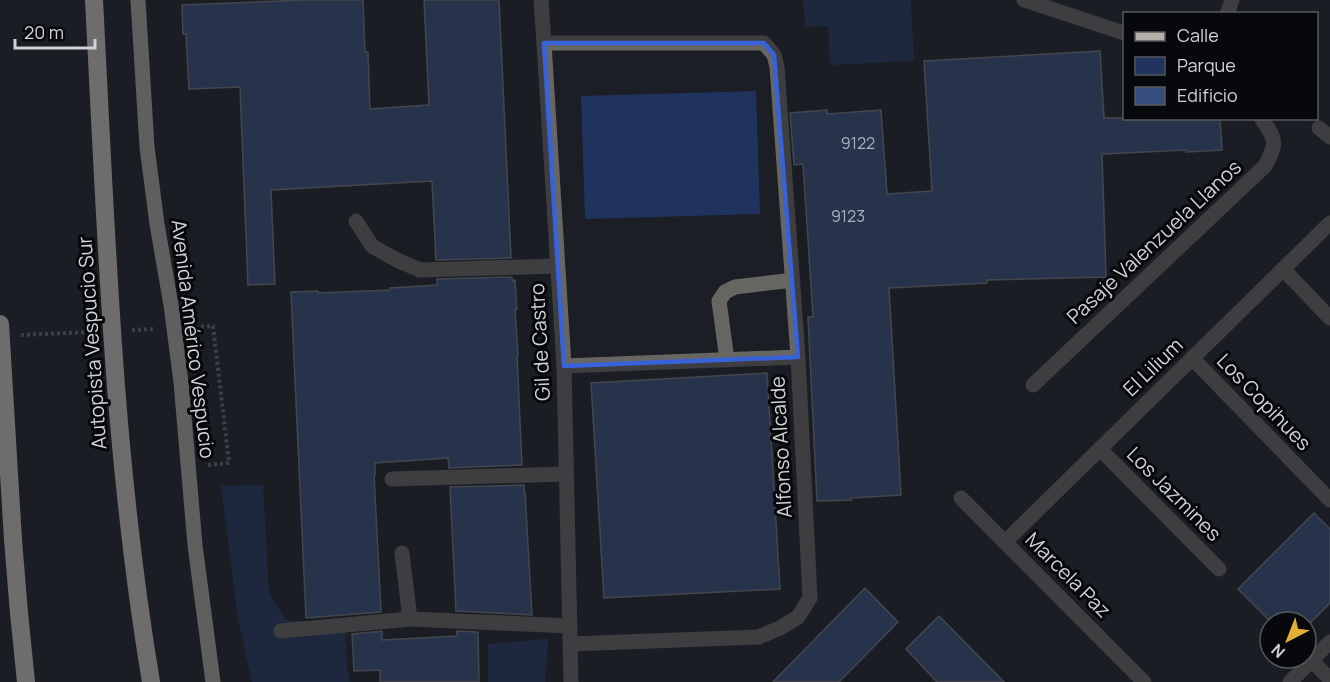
<svg xmlns="http://www.w3.org/2000/svg" width="1330" height="682" font-family="Manrope,sans-serif">
  <style>
    .green { fill: #1f335e }
    .building { fill: #364c7b; stroke: #757980; stroke-width: 1.5 }
    .lines { fill: none; stroke-linecap: round; stroke-linejoin: round }
    .path { stroke: #67696e; stroke-width: 4; stroke-dasharray: 3 3; stroke-linecap: butt }
    .minor { stroke: #686663; stroke-width: 15 }
    .major { stroke: #b4b0a9; stroke-width: 15 }
    .highway { stroke: #d2cdc5; stroke-width: 18 }
    .marked { fill: none; stroke: #3862d8; stroke-width: 4.5; stroke-linejoin: round }
    .labels { text-anchor: middle; stroke-width: 6; stroke-linejoin: round; paint-order: stroke }
    .number-label { font-size: 16px; fill: #aab0bf }
    .street-label { font-size: 20px; fill: #d0d2d6; stroke: #07080b }
  </style>
  <rect width="100%" height="100%" fill="#1b1e24"/>
  <g class="green">
    <polygon points="803,0 911,0 914,61 830,65 828,26 805,27"/>
    <polygon points="756,91 760,214 585,219 581,96"/>
    <polygon points="263,485 269,592 286,620 345,625 347,665 350,682 252,682 238,619 221,486"/>
    <polygon points="548,639 545,682 488,682 488,644"/>
  </g>
  <g class="building">
    <polygon points="304,0 363,0 365,52 368,52 370,109 429,105 424,0 499,0 511,258 436,260 432,181 271,190 275,284 248,285 240,87 189,89 186,34 183,34 182,5"/>
    <polygon points="1100,51 1104,118 1220,118 1222,150 1186,152 1186,150 1102,154 1106,277 987,280 987,283 889,288 901,495 851,498 851,500 817,501 808,317 813,317 803,164 794,165 790,113 827,110 827,114 881,110 887,194 932,191 924,61"/>
    <polygon points="512,277 512,281 515,280 517,309 515,310 518,356 517,356 522,465 449,468 448,458 375,463 375,475 374,475 381,612 306,618 291,292 318,291 318,293 390,290 390,288 437,285 437,279"/>
    <polygon points="767,373 780,589 604,598 591,383"/>
    <polygon points="524,485 524,492 525,492 532,615 456,611 450,487"/>
    <polygon points="1314,513 1330,529 1330,603 1311,622 1271,622 1238,589"/>
    <polygon points="865,588 898,622 839,682 773,682"/>
    <polygon points="939,616 1004,682 937,682 906,649"/>
    <polygon points="382,631 382,640 457,636 457,631 478,632 479,682 380,682 380,670 354,671 352,634"/>
  </g>
  <g class="lines">
    <g class="path">
      <polyline points="195,327 213,326 229,463 207,465"/>
      <polyline points="132,330 155,329"/>
      <polyline points="21,335 92,332"/>
    </g>
    <g class="minor">
      <polyline points="541,0 544,43 564,366 571,682"/>
      <polyline points="1024,0 1124,33"/>
      <polyline points="1227,14 1232,0"/>
      <polyline points="544,43 764,43 774,55 777,67 798,357 810,598 798,617 780,628 759,637 570,644"/>
      <polyline points="1319,128 1330,137"/>
      <polyline points="356,221 372,246 397,260 420,270 557,266"/>
      <polyline points="1283,269 1330,318"/>
      <polyline points="1192,358 1330,500"/>
      <polyline points="727,360 719,301 725,292 735,287 793,280"/>
      <polyline points="564,366 798,357"/>
      <path d="M1033 385 1265 166C1277 143 1277 140 1261 118"/>
      <polyline points="1100,449 1219,569"/>
      <polyline points="392,479 566,474"/>
      <polyline points="961,498 1144,682"/>
      <polyline points="1005,542 1330,223"/>
      <polyline points="402,553 410,619 570,626"/>
      <polyline points="281,631 410,619"/>
      <polyline points="1312,661 1330,679"/>
      <polyline points="1290,682 1330,642"/>
    </g>
    <polyline class="major" points="138,0 147,147 157,224 171,305 181,382 195,545 213,682"/>
    <g class="highway">
      <path d="M94 0C106 228 113 457 151 682"/>
      <polyline points="0,324 13,540 19,613 26,682"/>
    </g>
  </g>
  <path d="M0 0H1330V682H0ZM544 43H764L774 55 798 357 564 366Z" fill="#1b1e24" fill-opacity=".55" fill-rule="evenodd"/>
  <path class="marked" d="M544 43H764L774 55 798 357 564 366Z"/>
  <g class="labels">
    <g class="number-label">
      <text x="858" y="149">9122</text>
      <text x="848" y="222">9123</text>
    </g>
    <g class="street-label">
      <text transform="translate(1154 242) rotate(-43)" y="7">Pasaje Valenzuela Llanos</text>
      <text transform="translate(193 339) rotate(83)" y="7">Avenida Américo Vespucio</text>
      <text transform="translate(540 342) rotate(-93)" y="7">Gil de Castro</text>
      <text transform="translate(92 343) rotate(-94)" y="7">Autopista Vespucio Sur</text>
      <text transform="translate(1153 367) rotate(-44)" y="7">El Lilium</text>
      <text transform="translate(1264 402) rotate(46)" y="7">Los Copihues</text>
      <text transform="translate(781 447) rotate(-93)" y="7">Alfonso Alcalde</text>
      <text transform="translate(1174 494) rotate(45)" y="7">Los Jazmines</text>
      <text transform="translate(1068 575) rotate(45)" y="7">Marcela Paz</text>
    </g>
  </g>
  <rect x="1123" y="12" width="195" height="108" fill="#07080b" stroke="#57595c" stroke-width="1.5"/>
  <rect x="1135" y="32" width="30" height="9" fill="#b4b0a9" stroke="#57595c" stroke-width="1.5"/>
  <text x="1177" y="42" font-size="18" fill="#d0d2d6">Calle</text>
  <rect x="1135" y="57" width="30" height="18" fill="#1f335e" stroke="#57595c" stroke-width="1.5"/>
  <text x="1177" y="72" font-size="18" fill="#d0d2d6">Parque</text>
  <rect x="1135" y="87" width="30" height="18" fill="#364c7b" stroke="#57595c" stroke-width="1.5"/>
  <text x="1177" y="102" font-size="18" fill="#d0d2d6">Edificio</text>
  <g transform="translate(1288 640) rotate(222)"><circle r="28" fill="#07080b" stroke="#57595c" stroke-width="1.5"/>
  <path d="M0-4.5L10 22L0 15L-10 22Z" fill="#e2af34"/>
  <text y="-9" font-size="16" font-weight="bold" text-anchor="middle" fill="#d0d2d6">N</text>
  </g>
  <path d="M15 39v9h80v-9" fill="none" stroke="#d0d2d6" stroke-width="3"/>
  <text x="24" y="39" font-size="18" fill="#d0d2d6" stroke="#07080b" stroke-width="4.5" paint-order="stroke">20 m</text>
</svg>
